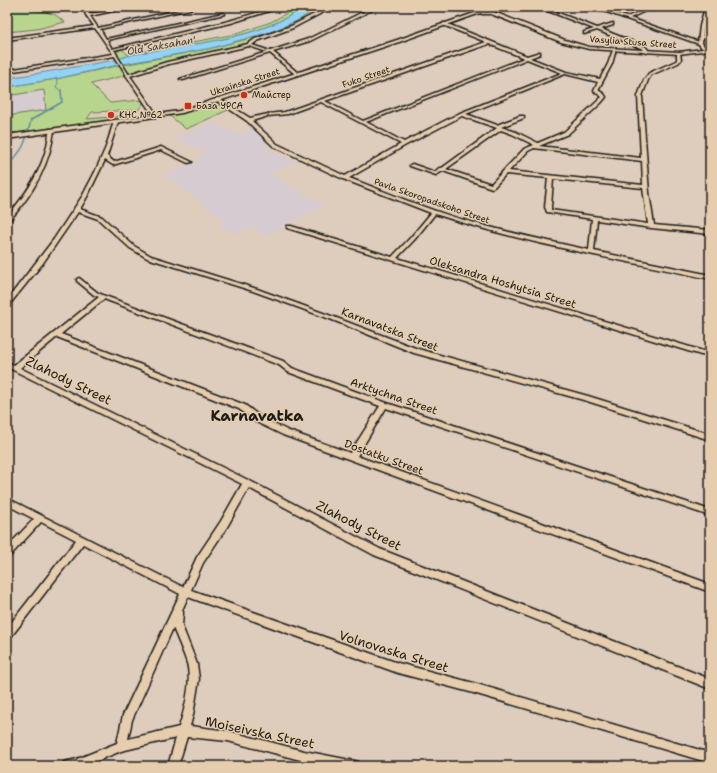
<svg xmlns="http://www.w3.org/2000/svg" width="717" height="773" font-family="'Shantell Sans',sans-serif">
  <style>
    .built { fill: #d6cbd0 }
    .green { fill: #b7d58d; stroke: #6a7854 }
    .water { fill: #92d2f4; stroke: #63899e }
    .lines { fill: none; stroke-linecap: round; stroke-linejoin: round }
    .stream-far1 { stroke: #63899e; stroke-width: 1 }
    .stream { stroke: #63899e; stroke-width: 1.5 }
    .pedestrian-casing { stroke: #1c1c1c; stroke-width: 3 }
    .minor-casing { stroke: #1c1c1c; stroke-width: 3 }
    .tertiary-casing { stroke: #1c1c1c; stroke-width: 3 }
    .secondary-casing { stroke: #1c1c1c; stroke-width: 3 }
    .pedestrian { fill: #e5cdad; fill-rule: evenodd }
    .minor { fill: #e5cdad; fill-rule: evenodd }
    .tertiary { fill: #e5cdad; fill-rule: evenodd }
    .secondary { fill: #e5cdad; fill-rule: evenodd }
    .poi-dot { fill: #c8321e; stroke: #e5cdad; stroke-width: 1.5 }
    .labels { text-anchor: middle; stroke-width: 3; stroke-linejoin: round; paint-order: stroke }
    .far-street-label { font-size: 9px; fill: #1c1c1c; stroke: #e5cdad }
    .far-poi-label { font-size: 9px; fill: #1c1c1c; stroke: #e5cdad; text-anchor: start }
    .far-water-label { font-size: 10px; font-style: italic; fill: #344047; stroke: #e5cdad }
    .street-label { font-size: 11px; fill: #1c1c1c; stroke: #e5cdad }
    .near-street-label { font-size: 13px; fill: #1c1c1c; stroke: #e5cdad }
    .district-label { font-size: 15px; font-weight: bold; fill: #1c1c1c; stroke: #e5cdad }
  </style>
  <rect width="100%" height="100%" fill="#deccbd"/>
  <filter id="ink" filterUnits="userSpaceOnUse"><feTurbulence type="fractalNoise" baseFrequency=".025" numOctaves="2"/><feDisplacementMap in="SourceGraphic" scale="8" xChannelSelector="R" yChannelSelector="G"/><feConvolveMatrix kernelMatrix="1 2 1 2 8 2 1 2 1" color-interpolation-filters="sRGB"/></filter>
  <g filter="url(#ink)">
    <g class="built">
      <polygon points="45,90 46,110 7,116 7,96"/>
      <polygon points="212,122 237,134 252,129 268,143 266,146 267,149 296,161 270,174 324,206 265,236 251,227 236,234 219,224 225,221 166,175 201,159 197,157 205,153 176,138"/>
    </g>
    <g class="green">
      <polygon points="7,7 41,7 36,10 54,14 65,22 37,29 7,32"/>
      <path d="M304 7C264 35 211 42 164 50 149 52 134 54 119 59L115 53 122 49 127 54H130L236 34 271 22 298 7Z"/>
      <polygon points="319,7 331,7 305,21 256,40 252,44 168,63 130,75 123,65 212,48 263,35 299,20"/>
      <polygon points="121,65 127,75 91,84 110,103 142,100 143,104 138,110 92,112 87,119 122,116 125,117 123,120 22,133 7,132 7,116 46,110 44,90 7,96 7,87 56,79"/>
      <polygon points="216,102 228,110 186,129 170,116"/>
    </g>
    <path class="water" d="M304 7H319L299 20 270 32 212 48 118 65 56 79 7 87V78C43 73 79 66 115 60 122 58 128 55 135 54 192 43 256 41 304 7Z"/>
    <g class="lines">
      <polyline class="stream-far1" points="56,78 58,83 56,87 61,91"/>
      <path class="stream" d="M7 166C25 148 25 144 31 120L62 102 61 90"/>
      <g class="pedestrian-casing">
        <polygon id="pedestrian" points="114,54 116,54 129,75 129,76 127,76 114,55"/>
      </g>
      <g class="minor-casing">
        <g id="minor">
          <polygon points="83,7 87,7 89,14 125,7 132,7 90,16 98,28 192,7 199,7 100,29 106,39 223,13 225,14 107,40 112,49 229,21 276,7 282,7 231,23 114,50 117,55 115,56 7,72 7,70 113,54 95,28 7,40 7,38 94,26 86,15"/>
          <polygon points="328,7 333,7 293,28 257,41 252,45 270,51 308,39 373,7 378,7 310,41 273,52 297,72 297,74 295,74 270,53 183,80 180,79 267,52 249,46 169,64 130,76 158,116 156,117 154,117 126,75 167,62 248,44 255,39 291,26"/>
          <polygon points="538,7 543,7 597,28 613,23 613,25 601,29 646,47 649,52 646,53 643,49 597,30 584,34 584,32 594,29"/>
          <polygon points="592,7 597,7 627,17 649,7 654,7 630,18 702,43 699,44"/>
          <path d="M443 23H445L527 56 540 52V54L530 58 566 72 600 79 608 64 613 50 616 49 612 64 598 90 604 94 606 97 601 103 568 134 539 146 641 158 638 96 644 80 649 73 676 61 677 60V53L680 52 681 60 678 63 651 75 648 80 642 96 649 193 654 225 710 230V234L651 228 597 220 594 251 710 275V279C618 259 525 244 435 214L415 239 397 258 703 351 710 350V355H701L287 228V226H291L392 257 411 237 431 213 343 179 273 146 247 121 216 100V98H218L250 118 268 114 285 112 486 42 443 25ZM489 44 524 58 363 121 325 101ZM527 59 562 73 460 113 404 142 366 122ZM565 74 598 82 594 91 602 97 564 132 538 143 516 132 501 127 524 118V116H520L497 125 466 114ZM321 102 401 144 345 176 277 144 252 121 268 116 288 114ZM462 116 497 128 442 168H439L435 172 412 164 410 165V166L436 175 443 171 492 188 494 187 506 174 548 178 545 207 547 212 592 219 589 250C547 241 505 232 464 220 425 209 387 192 349 178L406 145ZM501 130 512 134 534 145 524 149 491 184 446 169ZM534 148 642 161 643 185 509 171 528 151ZM553 179 643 188 648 224 551 210V207Z"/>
          <polygon points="699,36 710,37 710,39 699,38"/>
          <polygon points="114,121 118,122 107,156 114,162 161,147 192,162 188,163 161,150 113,165 105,160 88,195 80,209 102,217 134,246 151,256 257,289 334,317 418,349 588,396 710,434 710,440 587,401 414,353 330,319 253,291 147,258 130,248 98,219 78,212 43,263 9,305 7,306 7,300 54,239 83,195 95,172 106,147"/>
          <path d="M50 129 54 130C50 165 32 195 9 221L7 222V217C23 198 38 177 45 153 48 145 48 137 50 129Z"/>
          <path d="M79 278 98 293 105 296 283 361 292 368 387 403 710 510V516L386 408 357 456 710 584V592L283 435 256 422 239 409 57 337 20 368 250 481 380 549 710 679V689L374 555 249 488 227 527 203 563 191 590 398 663 470 682 710 753V763L470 692 398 673 188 597 182 610 183 612 182 626 197 664 199 679 193 715 190 726 228 731 304 751 355 761 359 762 360 766H328L304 761 228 741 187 737 178 766H168L176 738 121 751 85 766H63L64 762 77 759 117 743 123 715 180 594 83 544 10 638 7 640V628L76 540 41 522 10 556 7 557V547L34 519 7 505V498L183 587 197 557 221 521 242 484 7 367V362L14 365 99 297 94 295 77 281V279ZM104 299 279 365 288 372 380 406 350 453 289 431 262 418 245 405 61 334ZM173 628C178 640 183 651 187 663 192 681 185 709 179 727L128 739 132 720Z"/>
        </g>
      </g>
      <g class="tertiary-casing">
        <g id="tertiary">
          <polygon points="705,7 709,7 704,26 702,43 704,46 710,48 710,50 702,48 698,43 700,26"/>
          <polygon points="480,11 483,12 399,42 182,113 7,139 7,135 179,111 397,40"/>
        </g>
      </g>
      <g class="secondary-casing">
        <path id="secondary" d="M480 7H490L495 10 494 12 565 40 589 47 679 52 710 48V50L679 54 589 49 561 42 491 14H482L477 10ZM483 9 490 11 486 12 482 10Z"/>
      </g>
      <use href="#pedestrian" class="pedestrian"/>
      <use href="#minor" class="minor"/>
      <use href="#tertiary" class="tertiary"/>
      <use href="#secondary" class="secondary"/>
    </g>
  </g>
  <g class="poi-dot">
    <circle cx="244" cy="95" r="4"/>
    <rect x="184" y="102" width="8" height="8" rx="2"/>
    <circle cx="111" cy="115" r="4"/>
  </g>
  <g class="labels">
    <g class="far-street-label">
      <text transform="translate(633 42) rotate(4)" y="3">Vasylia Stusa Street</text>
      <text transform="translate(366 77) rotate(-19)" y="3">Fuko Street</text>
      <text transform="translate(245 82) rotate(-18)" y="3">Ukrainska Street</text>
      <text transform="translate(432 201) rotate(19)" y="3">Pavla Skoropadskoho Street</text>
    </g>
    <g class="far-poi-label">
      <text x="252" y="98">Майстер</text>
      <text x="196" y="109">База УРСА</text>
      <text x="119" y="118">КНС №62</text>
    </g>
    <g class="far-water-label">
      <text transform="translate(161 45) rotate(-10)" y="4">Old Saksahan'</text>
    </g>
    <g class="street-label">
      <text transform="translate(503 282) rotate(17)" y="4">Oleksandra Hoshytsia Street</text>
      <text transform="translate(390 329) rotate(21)" y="4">Karnavatska Street</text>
      <text transform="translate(394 396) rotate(19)" y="4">Arktychna Street</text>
      <text transform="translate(384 457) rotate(20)" y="4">Dostatku Street</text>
    </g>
    <g class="near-street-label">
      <text transform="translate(69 380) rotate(26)" y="5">Zlahody Street</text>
      <text transform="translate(359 525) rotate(27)" y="5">Zlahody Street</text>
      <text transform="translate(394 651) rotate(17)" y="5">Volnovaska Street</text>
      <text transform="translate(260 732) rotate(12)" y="5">Moiseivska Street</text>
    </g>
    <g class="district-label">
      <text x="257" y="421">Karnavatka</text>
    </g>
  </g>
  <rect width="717" height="773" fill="none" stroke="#e5cdad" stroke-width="24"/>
  <rect x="12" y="12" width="693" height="749" fill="none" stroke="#1c1c1c" stroke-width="1.5" filter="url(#ink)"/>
</svg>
